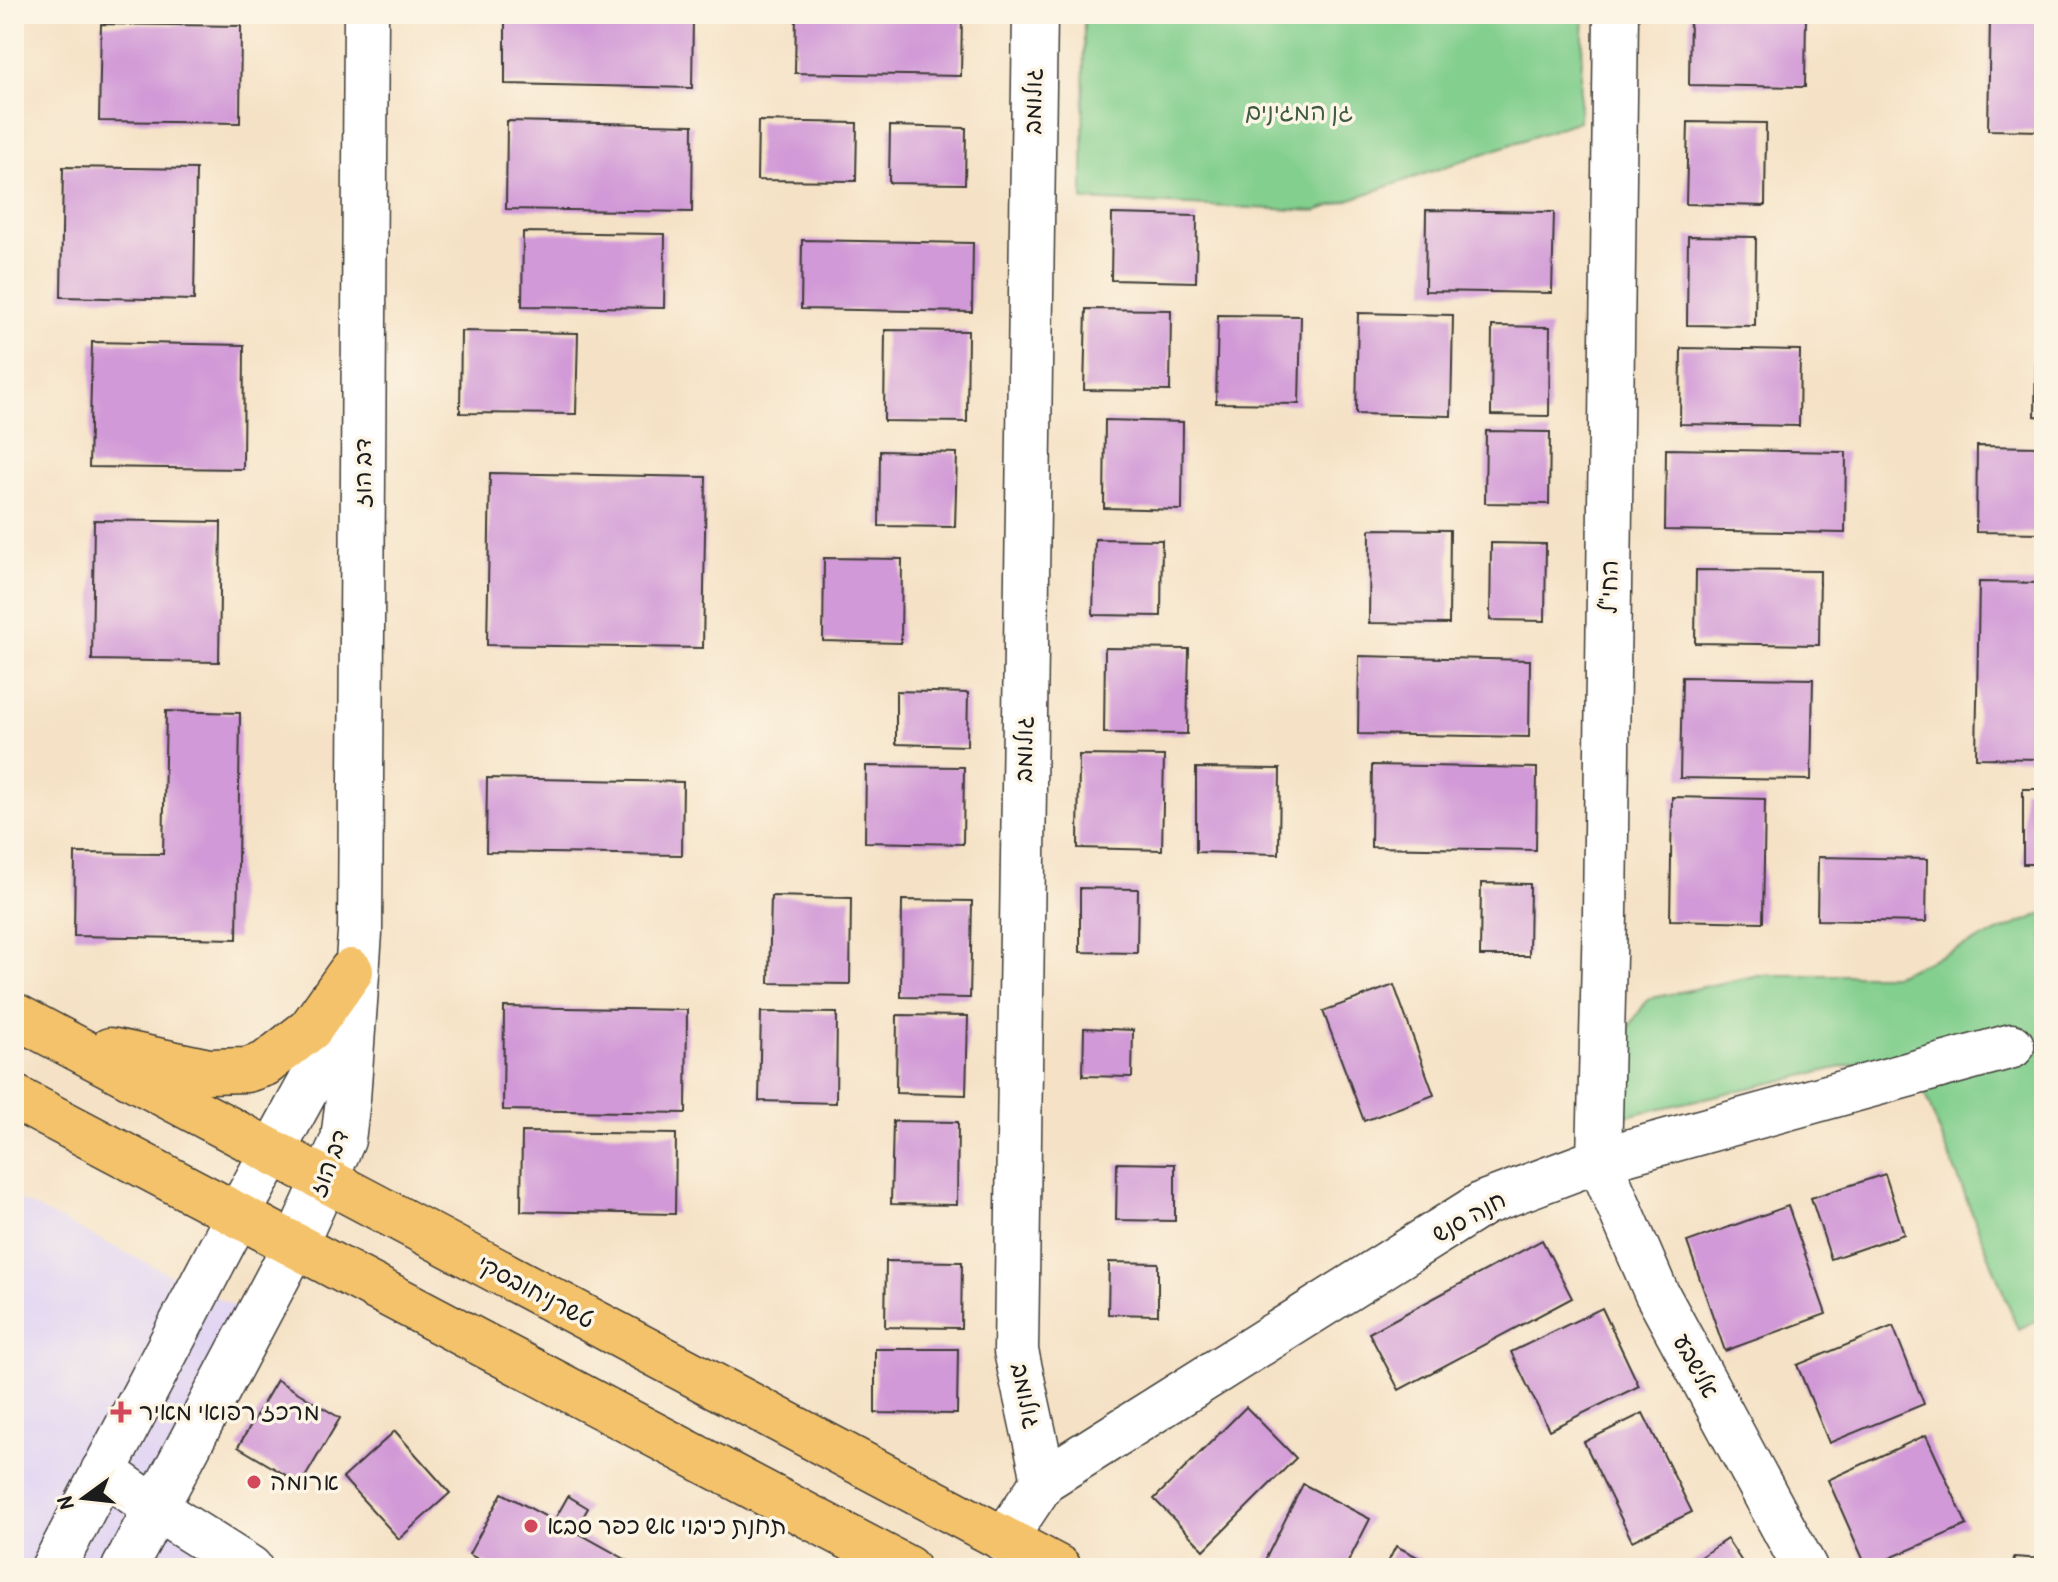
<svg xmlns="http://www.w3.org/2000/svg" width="2058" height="1582" font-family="'Patrick Hand','Playpen Sans Hebrew',sans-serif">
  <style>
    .built { fill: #e0d4f4 }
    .green { fill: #83cf8e; stroke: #507655; stroke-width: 2 }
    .building { fill: #d199d7 }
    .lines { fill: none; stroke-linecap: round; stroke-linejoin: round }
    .minor-casing { stroke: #3d3a36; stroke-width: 47 }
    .major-casing { stroke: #3d3a36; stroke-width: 47 }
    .minor { stroke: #fff; stroke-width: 44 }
    .major { stroke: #f4c26a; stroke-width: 44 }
    .poi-dot { fill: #d1495b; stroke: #fcf5e5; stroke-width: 3 }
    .labels { text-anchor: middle; stroke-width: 7; stroke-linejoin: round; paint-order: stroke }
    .street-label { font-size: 24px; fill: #1c1c1c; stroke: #fcf5e5 }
    .park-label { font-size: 24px; fill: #405b44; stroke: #fcf5e5 }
    .poi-label { font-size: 24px; fill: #1c1c1c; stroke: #fcf5e5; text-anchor: start }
  </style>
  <rect width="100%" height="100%" fill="#fcf5e5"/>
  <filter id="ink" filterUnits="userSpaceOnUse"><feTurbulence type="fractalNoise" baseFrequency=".0125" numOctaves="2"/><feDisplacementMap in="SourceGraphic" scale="16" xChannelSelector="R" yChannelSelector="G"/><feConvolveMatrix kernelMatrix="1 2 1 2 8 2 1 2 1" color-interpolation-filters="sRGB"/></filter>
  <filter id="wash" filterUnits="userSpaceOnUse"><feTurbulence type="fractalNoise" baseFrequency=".006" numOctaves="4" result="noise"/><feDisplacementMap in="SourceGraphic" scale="32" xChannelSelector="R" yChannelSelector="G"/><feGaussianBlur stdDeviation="1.8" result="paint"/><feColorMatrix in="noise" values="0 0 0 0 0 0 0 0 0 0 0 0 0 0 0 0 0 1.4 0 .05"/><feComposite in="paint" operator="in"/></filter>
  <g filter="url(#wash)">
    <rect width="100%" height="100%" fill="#f5e2c6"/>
    <polygon class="built" points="14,1197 272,1325 185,1498 298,1568 14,1568"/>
    <g class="green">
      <polygon points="1084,14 1584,14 1579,121 1316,211 1083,200"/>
      <polygon points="2044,913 2044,1318 2018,1329 1908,1052 1613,1119 1622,1037 1648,999 1759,975 1894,975"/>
    </g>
    <g id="blocks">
      <g class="building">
        <polygon points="505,14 693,17 692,88 505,84"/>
        <polygon points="796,14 962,14 961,76 795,73"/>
        <polygon points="1690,14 1806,14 1805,87 1689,85"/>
        <polygon points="1990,18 2044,18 2044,131 1988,130"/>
        <polygon points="101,24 241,26 240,123 99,121"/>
        <polygon points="507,121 693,125 692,212 506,209"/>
        <polygon points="758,121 857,123 856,181 757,180"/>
        <polygon points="1688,122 1766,123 1765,206 1686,204"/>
        <polygon points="890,126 966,128 965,184 889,183"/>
        <polygon points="63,167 196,169 194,300 61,297"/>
        <polygon points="1426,210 1554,212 1552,293 1425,291"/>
        <polygon points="1112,214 1197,216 1196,282 1111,280"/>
        <polygon points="523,232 665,234 664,308 522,306"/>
        <polygon points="1688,236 1756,237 1755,326 1687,325"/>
        <polygon points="802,240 973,243 972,312 801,309"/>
        <polygon points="1086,309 1171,310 1170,391 1084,390"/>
        <polygon points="1358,313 1453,315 1451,416 1356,414"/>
        <polygon points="1218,315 1301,316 1299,404 1216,403"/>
        <polygon points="1492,326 1550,327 1549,416 1491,415"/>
        <polygon points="885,330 968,331 967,422 884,421"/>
        <polygon points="461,331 578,333 576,414 460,413"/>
        <polygon points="92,342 244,345 243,469 89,467"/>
        <polygon points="1681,348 1800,350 1799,426 1680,424"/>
        <polygon points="2036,351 2044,351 2044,417 2035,416"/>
        <polygon points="1105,420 1183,422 1182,510 1104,508"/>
        <polygon points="1486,431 1550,432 1549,504 1485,503"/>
        <polygon points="1977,446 2044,447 2044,533 1976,532"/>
        <polygon points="1666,449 1846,452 1845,533 1665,530"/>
        <polygon points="880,451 957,453 955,527 879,526"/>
        <polygon points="490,473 706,477 703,648 487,645"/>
        <polygon points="94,520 221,522 219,662 92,660"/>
        <polygon points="1370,529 1450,530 1449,624 1369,623"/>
        <polygon points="1095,539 1162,540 1161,616 1093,615"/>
        <polygon points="1491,543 1546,544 1545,621 1490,620"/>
        <polygon points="824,558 902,559 901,643 823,641"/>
        <polygon points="1696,570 1820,571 1819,645 1695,643"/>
        <polygon points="1979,582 2044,583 2044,759 1976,758"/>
        <polygon points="1105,648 1189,649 1187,734 1104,733"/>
        <polygon points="1359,656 1530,660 1529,737 1358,734"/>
        <polygon points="1682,677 1813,679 1811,780 1680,778"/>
        <polygon points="896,691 968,693 967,746 896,744"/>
        <polygon points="166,711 240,713 237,939 74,936 75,853 163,854"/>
        <polygon points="1079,755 1164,756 1162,850 1078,848"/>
        <polygon points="1372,765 1537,768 1536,850 1371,847"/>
        <polygon points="866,766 964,767 963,844 865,842"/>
        <polygon points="1196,768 1280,769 1279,854 1196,852"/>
        <polygon points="487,778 683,782 682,855 486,852"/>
        <rect x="2023" y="789" width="21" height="75"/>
        <polygon points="1672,797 1765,799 1763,922 1670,920"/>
        <polygon points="1818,857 1927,859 1926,922 1817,920"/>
        <polygon points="1481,883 1530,884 1529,956 1480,956"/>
        <polygon points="1080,888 1138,889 1137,953 1080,952"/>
        <polygon points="771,896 851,898 850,984 769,983"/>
        <polygon points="902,900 972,901 970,998 901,997"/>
        <polygon points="1394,985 1434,1095 1364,1121 1323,1011"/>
        <polygon points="504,1007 687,1010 686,1113 503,1110"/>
        <polygon points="761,1012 837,1013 836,1103 759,1101"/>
        <polygon points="897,1015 968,1016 966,1095 896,1093"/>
        <polygon points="1084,1028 1133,1030 1132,1077 1083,1076"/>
        <polygon points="893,1121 958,1122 957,1205 891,1204"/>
        <polygon points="522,1132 676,1134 675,1214 521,1211"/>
        <polygon points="1117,1163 1175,1164 1175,1221 1116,1220"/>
        <polygon points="1885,1174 1904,1234 1831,1259 1811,1198"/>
        <polygon points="1788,1206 1826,1314 1725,1351 1687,1242"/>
        <polygon points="1542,1240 1572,1298 1399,1390 1369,1333"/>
        <polygon points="886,1261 962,1262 961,1328 885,1327"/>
        <polygon points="1109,1262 1158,1263 1158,1315 1108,1314"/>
        <polygon points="1602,1308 1639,1386 1549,1430 1511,1352"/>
        <polygon points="1893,1326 1924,1404 1829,1443 1797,1365"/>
        <polygon points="875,1349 958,1349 957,1414 875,1413"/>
        <polygon points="277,1380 340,1418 301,1484 238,1447"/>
        <polygon points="1246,1407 1296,1458 1204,1550 1154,1499"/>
        <polygon points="1643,1413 1692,1512 1632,1541 1584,1442"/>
        <polygon points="395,1431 450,1493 399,1539 343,1478"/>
        <polygon points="1926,1435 1967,1525 1867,1568 1828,1480"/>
        <polygon points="1303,1484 1370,1519 1345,1568 1267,1568 1262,1566"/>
        <polygon points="502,1493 554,1521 568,1496 588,1508 575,1531 641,1568 494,1568 469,1554"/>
        <polygon points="1727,1539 1746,1568 1684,1568"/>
        <polygon points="1396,1546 1439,1568 1385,1568"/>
        <polygon points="2014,1557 2044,1559 2044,1568 2013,1568"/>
      </g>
    </g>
  </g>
  <g filter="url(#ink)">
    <use href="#blocks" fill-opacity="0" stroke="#3d3a36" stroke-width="2"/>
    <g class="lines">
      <g class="minor-casing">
        <g id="minor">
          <polyline points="1035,14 1016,1351 1044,1480"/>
          <polyline points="1616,14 1605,915 1599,1160 1656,1292 1805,1568"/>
          <polyline points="103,1471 155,1508 250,1568"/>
          <polyline points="1004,1540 1044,1480 1484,1203 1599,1160 2012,1046"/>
          <polyline points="53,1568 238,1215 328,1050 342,1009"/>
          <polyline points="124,1568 295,1245 343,1140 348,1099 360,933 366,14"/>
        </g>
      </g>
      <g class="major-casing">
        <g id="major">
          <polyline points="14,1015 1059,1568"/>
          <polyline points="110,1050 209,1071 247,1070 265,1064 310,1029 351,971"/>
          <polyline points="14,1097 907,1568"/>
        </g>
      </g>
      <use href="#minor" class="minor"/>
      <use href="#major" class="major"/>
    </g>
  </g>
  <g class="poi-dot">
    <path d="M117 1400h8v8h8v8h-8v8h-8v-8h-8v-8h8z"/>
    <circle cx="254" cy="1482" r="8"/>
    <circle cx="531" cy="1526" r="8"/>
  </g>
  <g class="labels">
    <g class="street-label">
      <text transform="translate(1033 101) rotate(-89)" y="8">גולומב</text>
      <text transform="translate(363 473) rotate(-90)" y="8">דב הוז</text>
      <text transform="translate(1609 587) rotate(-89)" y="8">החי"ל</text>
      <text transform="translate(1024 749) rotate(-89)" y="8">גולומב</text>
      <text transform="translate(329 1163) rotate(-69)" y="8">דב הוז</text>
      <text transform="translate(1469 1217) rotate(-29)" y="8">חנה סנש</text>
      <text transform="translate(536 1292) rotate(28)" y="8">טשרניחובסקי</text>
      <text transform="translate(1696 1366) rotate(62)" y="8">אלישבע</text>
      <text transform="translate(1026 1396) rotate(78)" y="8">גולומב</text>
    </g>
    <g class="park-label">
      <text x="1299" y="120">גן המגינים</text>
    </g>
    <g class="poi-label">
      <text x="139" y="1420">מרכז רפואי מאיר</text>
      <text x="270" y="1490">ארומה</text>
      <text x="547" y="1534">תחנת כיבוי אש כפר סבא</text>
    </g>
  </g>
  <rect width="2058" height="1582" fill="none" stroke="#fcf5e5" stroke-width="48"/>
  <g transform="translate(84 1498) rotate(255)" stroke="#fcf5e5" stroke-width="6" paint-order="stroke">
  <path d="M0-6L14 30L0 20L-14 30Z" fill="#1c1c1c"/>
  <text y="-12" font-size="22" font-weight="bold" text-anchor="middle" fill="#1c1c1c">N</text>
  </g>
</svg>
